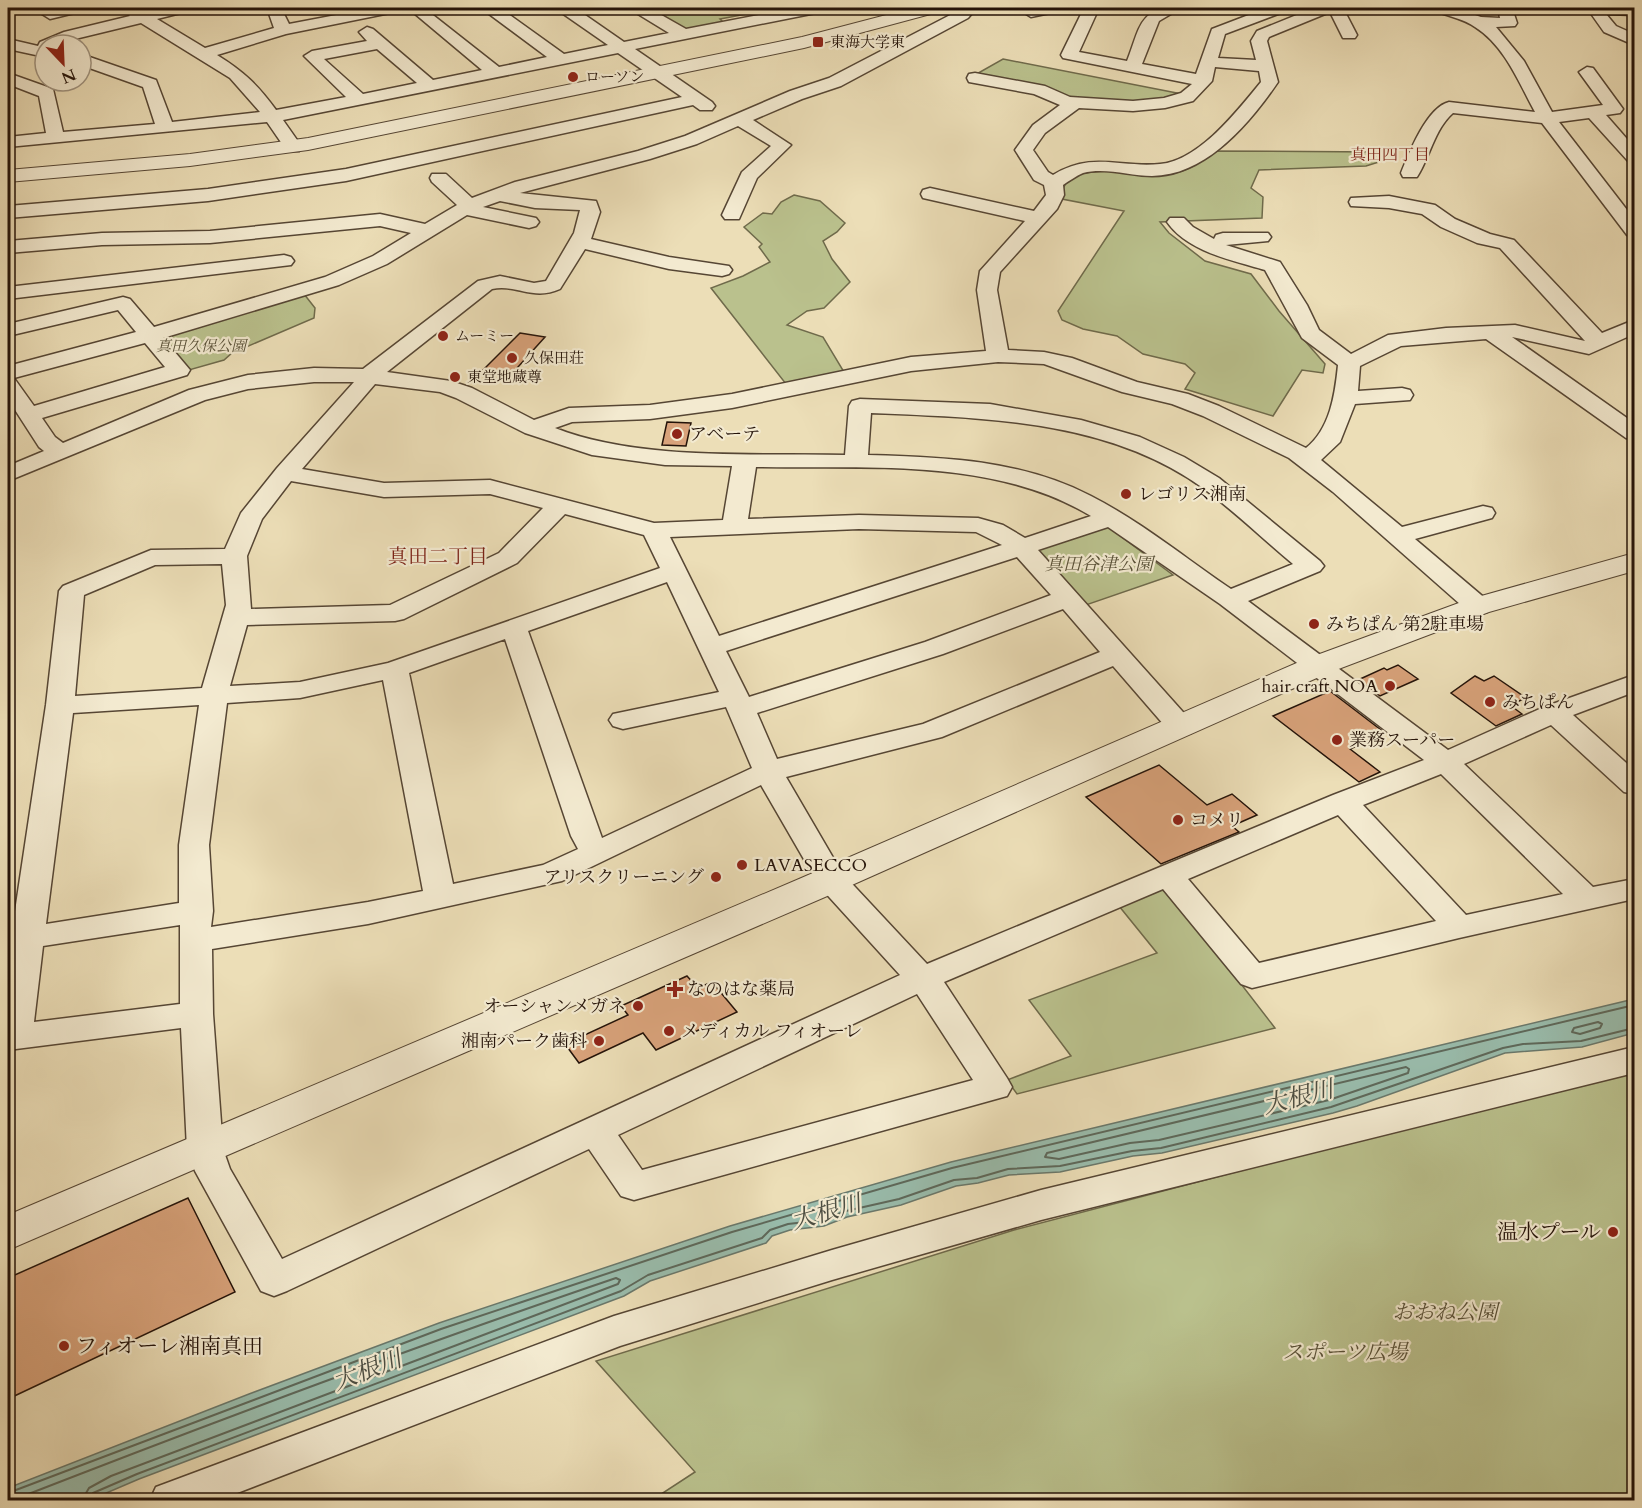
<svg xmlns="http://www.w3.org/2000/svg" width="1642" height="1508" font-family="Cardo,'Noto Serif JP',serif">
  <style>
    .green { fill: #bac18d; stroke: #6f6a4b; stroke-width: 1.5 }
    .water { fill: #99bcac; stroke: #6a786b; stroke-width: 1.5 }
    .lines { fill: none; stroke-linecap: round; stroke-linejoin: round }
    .shore { stroke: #5e685a; stroke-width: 2 }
    .building { fill: #d8a27a; stroke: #241309; stroke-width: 1.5 }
    .minor-casing { stroke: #564634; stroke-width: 3 }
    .tertiary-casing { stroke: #564634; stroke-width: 2 }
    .minor { fill: #f3ead0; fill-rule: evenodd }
    .tertiary { fill: #f3ead0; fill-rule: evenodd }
    .poi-dot { fill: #8f2418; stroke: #f3ead0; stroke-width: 2 }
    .labels { text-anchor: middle; stroke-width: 4.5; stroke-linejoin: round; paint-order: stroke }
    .far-poi-label { font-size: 15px; fill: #241309; stroke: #f3ead0; text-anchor: start }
    .far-park-label { font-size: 15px; font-style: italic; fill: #585037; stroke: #f3ead0 }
    .far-neighbourhood-label { font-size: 16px; fill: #7a1f14; stroke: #f3ead0 }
    .poi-label { font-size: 18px; fill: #241309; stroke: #f3ead0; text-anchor: start }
    .park-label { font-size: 18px; font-style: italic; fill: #585037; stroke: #f3ead0 }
    .neighbourhood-label { font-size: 20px; fill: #7a1f14; stroke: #f3ead0 }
    .near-poi-label { font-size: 21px; fill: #241309; stroke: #f3ead0; text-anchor: end }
    .near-park-label { font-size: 21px; font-style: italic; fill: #585037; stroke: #f3ead0 }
    .near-water-label { font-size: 24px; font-style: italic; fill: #4d4e42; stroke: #f3ead0 }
  </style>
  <rect width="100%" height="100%" fill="#ecdeb7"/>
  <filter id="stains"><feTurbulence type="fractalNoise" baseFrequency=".00333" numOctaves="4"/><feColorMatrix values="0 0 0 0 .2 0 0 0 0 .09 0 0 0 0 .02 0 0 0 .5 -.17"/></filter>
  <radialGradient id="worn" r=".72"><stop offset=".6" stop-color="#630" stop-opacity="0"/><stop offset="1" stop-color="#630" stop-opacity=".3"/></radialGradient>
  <g class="green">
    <polygon points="667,8 779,8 720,19 723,22 683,30 655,10"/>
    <polygon points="1003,59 1182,94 1150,102 1068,98 973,76"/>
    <path d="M1214 151 1378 152 1379 162 1366 166 1259 170 1251 188 1263 197 1262 218 1160 222 1169 233 1205 261 1251 274 1279 311 1325 364 1323 373 1302 370 1273 416 1185 389 1195 373 1185 364 1143 354 1117 336 1083 329 1062 320 1058 311 1124 211 1062 199C1058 155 1146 177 1169 174 1187 172 1201 162 1214 151Z"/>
    <polygon points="794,195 820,201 845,223 837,232 823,241 832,259 850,282 824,308 807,311 787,325 823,337 844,372 786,384 711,288 743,276 770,262 759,247 762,244 744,227 763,213 772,214 781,202"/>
    <polygon points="304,294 315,308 314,318 232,353 224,360 189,370 162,338 166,335"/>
    <polygon points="1108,527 1173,575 1086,605 1038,552 1040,548 1099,528"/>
    <polygon points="1161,890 1170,892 1275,1028 1017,1094 1007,1080 1071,1056 1029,1000 1157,953 1119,906"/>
    <polygon points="1634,1068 1634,1500 652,1500 695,1472 596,1361 1014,1230"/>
  </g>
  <polygon class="water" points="1634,999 1634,1033 1582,1047 1505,1053 1357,1106 1333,1113 1162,1153 1133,1156 1060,1172 1009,1175 978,1183 956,1186 901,1205 847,1217 824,1226 790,1230 772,1236 766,1243 650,1281 624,1296 139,1479 90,1500 8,1500 8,1488 249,1394 439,1323 730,1226 951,1162"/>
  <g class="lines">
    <g class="shore">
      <polygon points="1598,1022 1602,1024 1600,1028 1580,1034 1572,1032 1574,1028"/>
      <polygon points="1406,1067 1409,1069 1408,1073 1329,1100 1159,1140 1130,1143 1059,1159 1045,1157 1047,1153"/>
      <polyline points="8,1493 441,1329 732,1232 952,1168 1634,1005"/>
      <path d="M13 1500C213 1422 413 1347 616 1278L620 1280 618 1284 111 1476 89 1488 82 1500"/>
      <polyline points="90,1500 93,1493 137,1474 621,1291 648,1275 762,1238 770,1230 788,1224 823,1220 846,1211 899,1199 954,1180 977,1178 1008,1169 1060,1166 1132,1151 1161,1148 1331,1107 1503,1048 1523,1044 1581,1041 1634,1028"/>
    </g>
  </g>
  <g class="building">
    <polygon points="520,333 545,337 509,377 482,371"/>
    <polygon points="667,422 691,423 686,446 662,445"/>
    <polygon points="1398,665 1418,679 1380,696 1358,680 1384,668 1387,670"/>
    <polygon points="1475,676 1484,681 1494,676 1526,698 1510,705 1522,714 1496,726 1451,693"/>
    <polygon points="1330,691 1385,733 1350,749 1380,772 1359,782 1273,716"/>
    <polygon points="1159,765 1207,805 1232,794 1257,815 1232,826 1239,832 1161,864 1086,797"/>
    <polygon points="687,976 698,988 712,982 737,1012 656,1050 643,1033 579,1063 565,1044 628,1015 621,1006"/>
    <polygon points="188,1198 235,1292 8,1399 8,1278"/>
  </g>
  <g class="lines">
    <g class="minor-casing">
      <g id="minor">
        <polygon points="58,8 85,8 83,11 50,19 42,14 44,11"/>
        <path d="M121 8H138L146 12 165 8H190L189 11 157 19 205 48 274 28 267 8H281L289 24 373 8H401L400 11 286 34 217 55C243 71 258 85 276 110L346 97 304 56 312 51 367 41 359 32 367 27 373 29 433 80 482 70 408 8H424L499 67 547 57 485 11 484 8H500L564 54 608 45 559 11 558 8H575L624 42 669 33 633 11 632 8H649L686 29 795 8H824L816 13 635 49 712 102 715 106 712 110H700L693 105 346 181 208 201 8 218V206L208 189 346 169 682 97 618 53 283 120 302 147 299 151H287L267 122 8 147V137L46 133 39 96 8 84V73L53 89 63 132 155 124 143 87 81 65V54L156 80 172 122 260 112 230 78 141 23 75 39 60 45H45V57L8 49V39L38 46 40 42 64 32 130 16ZM377 49 417 83 363 94 324 59Z"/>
        <path d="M957 8H971L974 11 968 18 841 86 802 99 753 120 791 145 757 178 739 219H725L722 215 742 172 771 146 738 126 697 144 650 159 520 193 596 201 600 212 591 239 669 257 729 266 732 270 729 274 722 276 669 269 585 249 560 289C533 301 517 284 492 289L387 372 451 381 472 388 534 420 569 408 650 405 732 394 911 357 986 351 977 290 980 271 1025 221 923 198 921 194 923 190 930 188 1034 211 1046 195 1044 185 1034 180 1015 150 1033 125 1060 105 1034 94 969 82 967 78 969 74 975 73 1045 86 1070 97 1133 101 1164 98 1181 93 1192 84 1063 58 1061 55 1084 8H1099L1079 52 1127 61C1140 29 1138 8 1177 8L1176 11 1159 21 1142 64 1196 74 1212 29 1267 8H1287L1286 11 1225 34 1218 58 1256 60 1251 41 1257 31 1314 8H1343L1357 35 1355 38H1343L1330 12 1269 37 1267 41 1278 82C1250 123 1206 176 1152 176 1130 176 1105 167 1083 173 1076 176 1069 181 1063 185L1064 195 1057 209 1000 272 997 290 1008 350 1044 352 1072 358 1137 382 1188 394 1219 406 1306 448C1330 429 1335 395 1338 365L1302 338 1265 270C1232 260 1188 252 1167 222L1170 218H1184L1193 227 1214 239 1216 235 1223 233H1268L1271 237 1268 241 1226 245 1280 262 1307 305 1319 330 1351 354 1388 335 1446 328 1515 325 1585 341 1500 248 1477 243 1441 227 1422 214 1389 208 1351 206 1349 202 1351 198 1389 196 1435 205 1455 219 1490 234 1514 240 1602 333 1634 320V334L1589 354 1512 337 1634 423V440L1626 438 1486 339 1401 346 1360 366 1358 391 1402 388 1410 390 1413 395 1410 400 1355 404 1340 442 1321 460 1402 527 1483 506 1492 508 1495 513 1492 518 1415 539 1487 600 1491 606 1487 612 1478 614 1469 612 1333 492 1289 458 1203 416 1172 404 1122 392 1044 364 998 362 911 371 732 408 650 419 572 422 555 428C639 461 755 453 845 455L849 406 852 401 860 399 990 404 1081 420 1140 437 1184 457 1219 478 1320 561 1324 566 1320 571 1248 601 1448 750 1544 707 1634 675V692L1573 715 1634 770V794L1624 792 1551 725 1464 764 1593 887 1634 879V899L1459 938 1252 988 1241 984 1163 889 944 982 1007 1078 1012 1087 1007 1096 634 1200 621 1196 589 1149 287 1291 274 1296 261 1291 195 1171 187 1149 181 1028 8 1050V973L11 938 46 705 59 591 63 586 151 550 225 549 241 513 277 468 354 382H314L248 389 205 400 8 481V466L44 451 39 447 8 399V366L136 332 118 310 8 336V324L123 297 130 299 154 327 325 277 373 256 411 233 380 226 210 243 102 245 8 253V241L102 233 210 231 380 214 425 224 457 205 432 182 430 178 432 174H446L472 198 515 182 638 151 685 136 790 91 829 78 956 12ZM1215 67 1259 71 1261 82C1238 110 1199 161 1160 164 1120 168 1092 151 1053 175L1048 172 1033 150 1045 133 1079 108 1133 111 1165 108 1193 101 1212 81ZM500 201 535 208 580 210 574 233 546 281 534 283 500 276 478 281 363 369 314 368 248 375 189 390 63 443 55 437 42 418 187 375 190 370 163 338 339 285 387 264 467 215 529 228 536 226 539 222 536 218 483 207ZM145 343 165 367 34 406 14 378ZM375 384 440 392 456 398 525 433 592 455 665 465 732 466 723 520 654 523 490 480 384 483 302 469ZM871 413C984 418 1107 419 1203 488 1234 511 1263 539 1293 564L1231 589C1185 558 1140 521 1091 496 1022 460 944 457 868 455ZM756 467C867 469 993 457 1091 516L1025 538 1003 525 978 518 859 515 748 519ZM291 481 384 497 490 494 543 508 499 553 390 605 251 609 247 556 262 519ZM565 514 644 535 660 568 388 663 300 682 230 686 247 625 395 621 404 619 517 563ZM1108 527 1220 604 1424 760 1333 795 927 964 842 873 786 777 942 737 1113 666 1171 733 1181 736 1191 733 1195 727 1191 721 1038 550ZM859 529 976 532 1002 545 719 636 670 537ZM1017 557 1051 595 925 642 749 697 726 651ZM222 564 226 605 202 688 75 696 84 595 155 565ZM667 582 719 692 613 714 609 720 613 726 623 729 726 707 752 768 602 838 528 631ZM1063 609 1100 652 923 724 777 759 757 713 943 654ZM505 639 571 836 578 849 543 865 453 884 409 673ZM383 680 423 891 368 902 211 927 213 911 209 845 227 703 300 698ZM199 705 179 845V903L46 924 73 713ZM1441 774 1563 894 1466 915 1363 805ZM761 785 820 887 900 975 282 1259 230 1169 223 1149 213 1014 212 949 368 924 562 881ZM1338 815 1436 921 1259 963 1188 879ZM180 925V1004L34 1022 43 946ZM917 994 973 1080 642 1170 618 1135Z"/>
        <polygon points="1030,8 1062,8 1060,11 1031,17 1023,12"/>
        <path d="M1434 8H1454L1481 17 1500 18 1498 8H1512L1517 23 1515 26 1496 27 1524 61 1552 112 1603 105 1579 72 1587 67 1593 68 1623 109 1620 113 1606 115 1634 147V162L1628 161 1589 118 1559 122 1634 219V237L1627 235 1542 123 1453 113C1434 130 1430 157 1417 177H1403L1401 173C1409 153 1427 107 1449 102L1535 112C1519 83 1505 46 1475 27 1464 19 1448 16 1435 11Z"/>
        <polygon points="1587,8 1634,8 1634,15 1606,14 1616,26 1634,34 1634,45 1604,32"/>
        <polygon points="284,255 291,257 294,261 291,265 8,299 8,287"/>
        <polygon points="1634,1047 1634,1073 1041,1220 832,1280 620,1346 219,1500 150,1500 156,1487 614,1316 832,1250 1041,1190"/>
      </g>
    </g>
    <g class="tertiary-casing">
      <g id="tertiary">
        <polygon points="913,8 941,8 938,12 804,48 308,150 190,166 8,182 8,170 190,154 308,138 802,37"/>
        <polygon points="1634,553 1634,571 1489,612 1328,673 825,897 8,1250 8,1215 799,879 1306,659 1467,600"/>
      </g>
    </g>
    <use href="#minor" class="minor"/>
    <use href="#tertiary" class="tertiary"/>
  </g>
  <g class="poi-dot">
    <rect x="812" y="36" width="12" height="12" rx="3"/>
    <circle cx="573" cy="77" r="6"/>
    <circle cx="443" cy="336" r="6"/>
    <circle cx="512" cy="358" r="6"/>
    <circle cx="455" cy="377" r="6"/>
    <circle cx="677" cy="434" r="6"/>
    <circle cx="1126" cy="494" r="6"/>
    <circle cx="1314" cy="624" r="6"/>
    <circle cx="1390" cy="686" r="6"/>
    <circle cx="1490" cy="702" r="6"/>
    <circle cx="1337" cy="740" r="6"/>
    <circle cx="1178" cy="820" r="6"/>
    <circle cx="742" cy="865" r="6"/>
    <circle cx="716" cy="877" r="6"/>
    <path d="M672 980h6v6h6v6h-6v6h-6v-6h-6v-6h6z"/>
    <circle cx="638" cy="1006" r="6"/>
    <circle cx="669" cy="1031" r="6"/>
    <circle cx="599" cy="1041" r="6"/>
    <circle cx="1613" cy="1232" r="6"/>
    <circle cx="64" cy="1346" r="6"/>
  </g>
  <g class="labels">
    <g class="far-poi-label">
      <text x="830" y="47">東海大学東</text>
      <text x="585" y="82">ローソン</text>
      <text x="455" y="341">ムーミー</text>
      <text x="524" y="363">久保田荘</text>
      <text x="467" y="382">東堂地蔵尊</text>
    </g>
    <g class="far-park-label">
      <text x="201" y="351">真田久保公園</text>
    </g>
    <g class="far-neighbourhood-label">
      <text x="1390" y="160">真田四丁目</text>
    </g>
    <g class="poi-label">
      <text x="689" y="440">アベーテ</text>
      <text x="1138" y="500">レゴリス湘南</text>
      <text x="1326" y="630">みちぱん 第2駐車場</text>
      <text x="1378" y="692" text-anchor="end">hair craft NOA</text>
      <text x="1502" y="708">みちぱん</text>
      <text x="1349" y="746">業務スーパー</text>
      <text x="1190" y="826">コメリ</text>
      <text x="754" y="871">LAVASECCO</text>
      <text x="704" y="883" text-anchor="end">アリスクリーニング</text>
      <text x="687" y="995">なのはな薬局</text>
      <text x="626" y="1012" text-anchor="end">オーシャンメガネ</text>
      <text x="681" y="1037">メディカル フィオーレ</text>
      <text x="587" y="1047" text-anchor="end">湘南パーク歯科</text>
    </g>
    <g class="park-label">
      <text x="1099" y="570">真田谷津公園</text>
    </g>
    <g class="neighbourhood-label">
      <text x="438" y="563">真田二丁目</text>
    </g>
    <g class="near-poi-label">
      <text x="1601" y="1239">温水プール</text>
      <text x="76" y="1353" text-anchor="start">フィオーレ湘南真田</text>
    </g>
    <g class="near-park-label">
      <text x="1445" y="1319">おおね公園</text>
      <text x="1345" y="1359">スポーツ広場</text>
    </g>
    <g class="near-water-label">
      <text transform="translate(1298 1097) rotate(-14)" y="8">大根川</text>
      <text transform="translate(826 1212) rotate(-16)" y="8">大根川</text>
      <text transform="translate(367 1370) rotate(-21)" y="8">大根川</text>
    </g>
  </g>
  <rect width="1642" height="1508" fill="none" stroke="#ecdeb7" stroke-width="30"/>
  <rect x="9" y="9" width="1624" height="1490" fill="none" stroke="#241309" stroke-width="3"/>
  <rect x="15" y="15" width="1612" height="1478" fill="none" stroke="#241309" stroke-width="1.5"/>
  <g transform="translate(63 63) rotate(157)"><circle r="28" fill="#f3ead0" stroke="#a09480" stroke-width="1.5"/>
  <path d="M0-4.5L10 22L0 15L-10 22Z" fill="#8f2418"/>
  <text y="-9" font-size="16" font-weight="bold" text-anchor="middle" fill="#241309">N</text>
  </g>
  <rect width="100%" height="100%" filter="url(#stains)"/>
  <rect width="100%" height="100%" fill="url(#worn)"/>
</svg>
